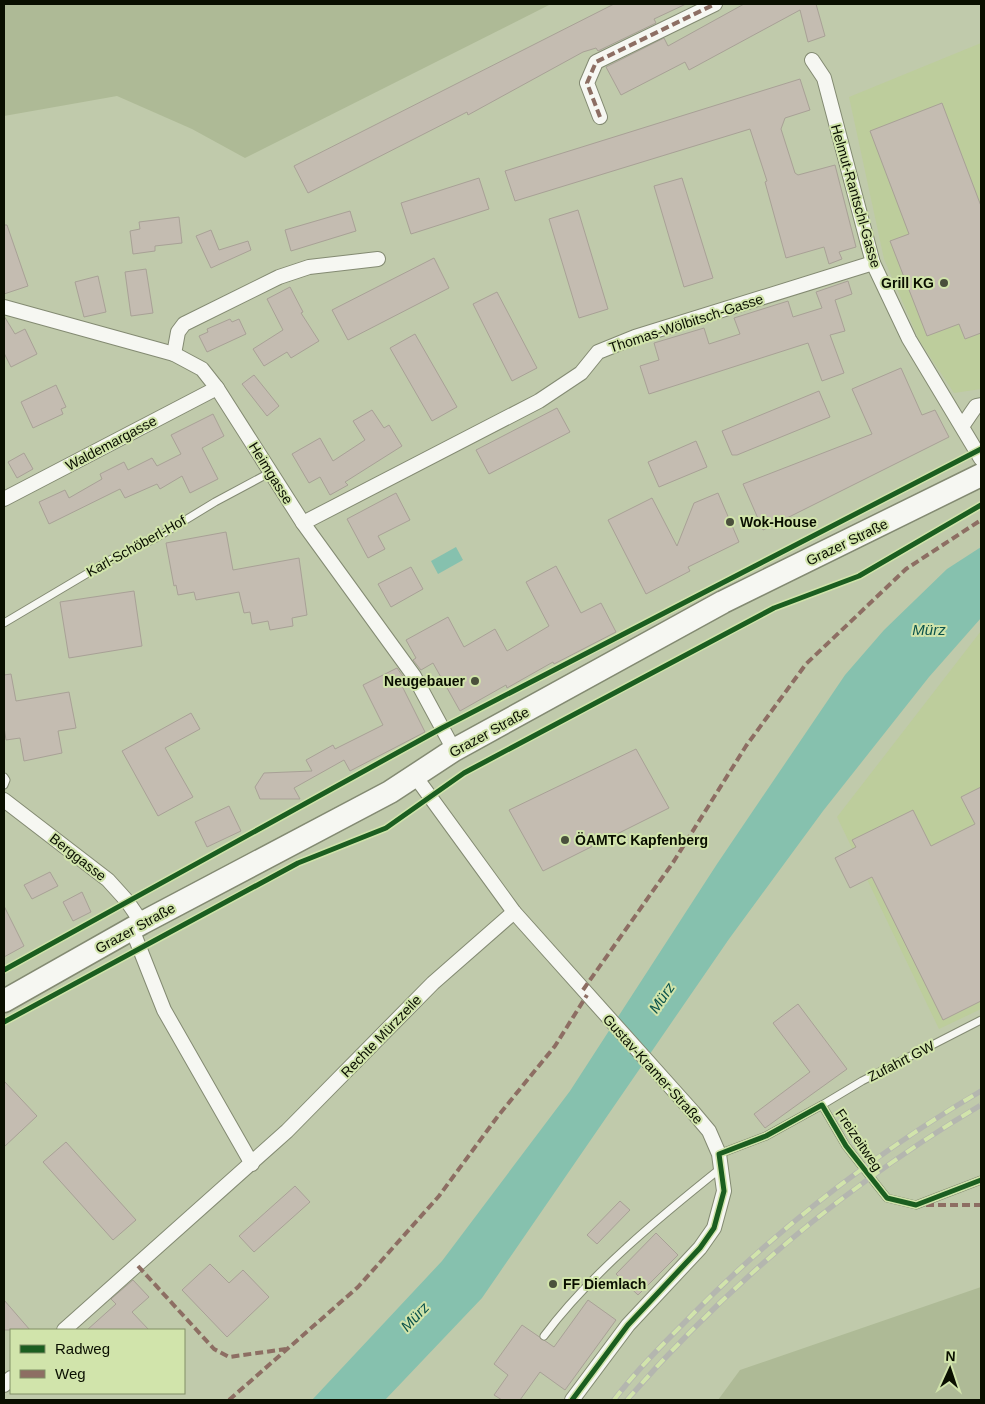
<svg xmlns="http://www.w3.org/2000/svg" width="985" height="1404" font-family="Arial,sans-serif">
  <style>
    .built { fill: #bdcd9c }
    .green { fill: #aeba96 }
    .water { fill: #86c1ae }
    .building { fill: #c4bcb1; stroke: #a8a196 }
    .lines { fill: none; stroke-linecap: round; stroke-linejoin: round }
    .lane-casing { stroke: #838a72; stroke-width: 9 }
    .street-casing { stroke: #838a72; stroke-width: 16 }
    .primary-casing { stroke: #838a72; stroke-width: 25 }
    .lane { stroke: #f6f7f2; stroke-width: 7 }
    .street { stroke: #f6f7f2; stroke-width: 14 }
    .primary { stroke: #f6f7f2; stroke-width: 22 }
    .rail-casing { stroke: #b4b6af; stroke-width: 5.5 }
    .rail { stroke: #d1e4ab; stroke-width: 4; stroke-dasharray: 11; stroke-linecap: butt }
    .quiet { stroke: #8d6e63; stroke-width: 4; stroke-dasharray: 8 4; stroke-linecap: butt }
    .cycleway-casing { stroke: #d1e4ab; stroke-width: 8 }
    .cycleway { stroke: #1b5e20; stroke-width: 5 }
    .poi-dot { fill: #4a503c; stroke: #d1e4ab; stroke-width: 2 }
    .labels { text-anchor: middle; stroke-width: 4; stroke-linejoin: round; paint-order: stroke }
    .street-label { font-size: 14px; fill: #0a0f00; stroke: #d1e4ab }
    .poi-label { font-size: 14px; font-weight: bold; fill: #0a0f00; stroke: #d1e4ab; text-anchor: start }
    .water-label { font-size: 15px; font-style: italic; fill: #0c534b; stroke: #d1e4ab }
  </style>
  <rect width="100%" height="100%" fill="#c0caab"/>
  <g class="built">
    <polygon points="981,43 981,389 954,393 919,340 884,259 849,97"/>
    <polygon points="981,631 981,1009 939,1029 837,817"/>
  </g>
  <g class="green">
    <polygon points="4,4 551,4 245,158 192,129 117,96 4,116"/>
    <polygon points="981,1287 981,1400 718,1400 740,1370"/>
  </g>
  <g class="water">
    <polygon points="456,547 463,560 438,574 431,561"/>
    <polygon points="981,547 981,618 929,677 823,811 729,939 482,1298 385,1400 312,1400 442,1261 570,1091 717,864 845,675 884,630 947,569"/>
  </g>
  <g class="building">
    <polygon points="614,4 686,4 654,19 656,23 598,51 596,48 583,52 468,115 467,112 308,193 294,166"/>
    <polygon points="744,4 816,4 825,36 808,42 800,10 689,70 685,62 621,95 606,67 664,38 668,46"/>
    <polygon points="800,79 810,110 785,118 781,129 795,173 798,175 835,165 856,247 839,252 842,259 829,264 824,247 786,258 765,182 767,181 750,129 515,201 505,171"/>
    <polygon points="942,103 981,206 981,333 965,339 959,324 927,336 890,241 909,234 870,131"/>
    <polygon points="479,178 489,209 411,234 401,203"/>
    <polygon points="682,178 713,278 684,287 654,186"/>
    <polygon points="578,210 608,309 579,318 549,219"/>
    <polygon points="350,211 356,231 291,251 285,230"/>
    <polygon points="179,217 182,243 155,246 155,251 133,254 130,231 140,229 139,222"/>
    <polygon points="4,225 7,225 28,286 4,294"/>
    <polygon points="211,230 219,250 248,241 251,250 211,268 196,236"/>
    <polygon points="434,258 449,288 348,340 332,310"/>
    <polygon points="146,269 153,313 131,316 125,272"/>
    <polygon points="98,276 106,312 84,317 75,282"/>
    <polygon points="848,281 852,294 835,300 845,331 830,335 844,373 822,381 808,343 649,394 640,366 659,360 654,343 704,328 709,344 740,334 734,318 788,301 793,317 822,308 816,292"/>
    <polygon points="290,287 303,312 301,313 319,341 291,358 287,352 264,366 253,349 283,330 267,299"/>
    <polygon points="497,292 537,368 512,381 473,304"/>
    <polygon points="4,316 15,334 25,329 37,354 11,367 4,353"/>
    <polygon points="230,319 232,322 239,319 246,334 207,352 199,336 208,332 207,329"/>
    <polygon points="415,334 457,407 432,421 390,348"/>
    <polygon points="901,368 922,415 935,410 949,437 763,530 743,484 872,434 852,389"/>
    <polygon points="254,375 279,406 267,416 242,384"/>
    <polygon points="56,385 66,407 61,409 63,414 33,428 21,402"/>
    <polygon points="819,391 830,417 737,455 732,455 722,431"/>
    <polygon points="557,408 570,432 489,474 476,450"/>
    <polygon points="372,410 384,428 389,425 402,446 345,482 348,485 330,495 320,477 309,483 292,454 320,438 333,461 365,440 353,421"/>
    <polygon points="213,414 224,436 202,448 218,479 190,493 182,476 160,489 157,484 125,498 120,489 49,524 39,502 65,490 69,498 102,479 100,474 124,462 128,470 152,458 157,466 181,454 171,435"/>
    <polygon points="696,441 707,467 659,487 648,462"/>
    <polygon points="24,453 33,469 17,478 8,462"/>
    <polygon points="396,493 410,520 378,536 385,549 368,558 347,519"/>
    <polygon points="718,493 739,542 688,567 690,571 646,594 608,520 652,498 677,546 694,503"/>
    <polygon points="226,532 233,570 299,558 307,615 292,618 293,626 270,630 268,621 252,624 250,612 244,613 239,592 196,600 194,592 178,595 176,585 174,586 166,543"/>
    <polygon points="556,566 581,613 601,603 616,632 554,664 553,662 507,688 506,685 460,711 433,663 421,670 413,660 416,658 406,640 448,617 464,647 495,629 507,651 549,626 526,582"/>
    <polygon points="411,567 423,589 391,607 378,584"/>
    <polygon points="134,591 142,646 69,658 60,602"/>
    <polygon points="397,668 405,679 400,682 425,732 350,771 344,760 294,788 300,799 260,799 255,787 264,773 312,771 306,760 333,745 335,749 383,725 363,685"/>
    <polygon points="11,674 16,701 69,692 76,728 58,731 62,753 24,761 20,738 6,740 4,727 4,675"/>
    <polygon points="191,713 200,729 165,748 193,797 158,816 122,751"/>
    <polygon points="636,749 669,808 543,871 509,810"/>
    <polygon points="981,787 981,1001 943,1020 872,877 850,888 835,858 856,847 852,840 913,810 931,846 975,824 961,797"/>
    <polygon points="229,806 241,831 207,847 195,822"/>
    <polygon points="50,872 58,886 32,899 24,885"/>
    <polygon points="82,892 91,912 73,921 63,902"/>
    <polygon points="4,906 24,946 4,957"/>
    <polygon points="798,1004 847,1069 765,1128 754,1114 810,1072 773,1023"/>
    <polygon points="4,1081 37,1116 4,1147"/>
    <polygon points="66,1142 136,1220 113,1240 43,1162"/>
    <polygon points="295,1186 310,1202 254,1252 239,1236"/>
    <polygon points="620,1201 630,1210 597,1244 587,1235"/>
    <polygon points="656,1233 678,1255 638,1295 616,1274"/>
    <polygon points="210,1264 229,1283 243,1270 269,1297 227,1337 182,1290"/>
    <polygon points="133,1280 149,1297 132,1312 149,1330 87,1330 116,1304 111,1299"/>
    <polygon points="4,1300 30,1330 4,1330"/>
    <polygon points="588,1300 616,1320 565,1390 540,1372 520,1400 502,1400 494,1395 508,1375 494,1364 522,1325 554,1347"/>
  </g>
  <g class="lines">
    <g class="lane-casing">
      <g id="lane">
        <polyline points="4,623 110,560 156,538 215,502 271,472"/>
        <polyline points="4,777 6,780 4,785"/>
        <polyline points="822,1105 862,1081 981,1020"/>
        <polyline points="719,1154 766,1136 822,1105 846,1146 887,1198 916,1205 981,1180"/>
        <path d="M544 1336C590 1274 661 1216 721 1168"/>
      </g>
    </g>
    <g class="street-casing">
      <g id="street">
        <polyline points="812,60 824,78 873,263 909,339 981,459"/>
        <polyline points="600,117 587,83 596,62 715,4"/>
        <polyline points="4,307 174,354 202,369 217,388 303,523 414,676 454,750"/>
        <polyline points="174,354 178,332 184,324 279,277 309,267 378,259"/>
        <polyline points="963,425 976,406 981,405"/>
        <polyline points="4,499 217,388"/>
        <polyline points="303,523 539,401 581,373 598,352 635,337 873,263"/>
        <polyline points="415,776 514,912 693,1112 709,1131 719,1154 724,1191 714,1228 700,1248 628,1325 572,1400"/>
        <polyline points="4,800 108,880 127,901 142,923"/>
        <polyline points="132,929 164,1010 252,1164"/>
        <polyline points="64,1330 287,1131 433,983 514,912"/>
        <polyline points="4,1385 11,1378"/>
      </g>
    </g>
    <g class="primary-casing">
      <polyline id="primary" points="4,1001 142,923 390,792 454,750 723,602 981,475"/>
    </g>
    <use href="#lane" class="lane"/>
    <use href="#street" class="street"/>
    <use href="#primary" class="primary"/>
    <g class="rail-casing">
      <g id="rail">
        <path d="M614 1400C636 1371 662 1345 688 1319 775 1230 874 1154 981 1091"/>
        <path d="M627 1400C729 1283 848 1184 981 1105"/>
      </g>
    </g>
    <use href="#rail" class="rail"/>
    <g class="quiet">
      <polyline points="600,117 587,83 596,62 715,4"/>
      <polyline points="583,990 674,861 746,746 806,664 906,569 981,520"/>
      <polyline points="926,1205 981,1205"/>
      <polyline points="138,1266 214,1349 229,1357 286,1349"/>
      <polyline points="229,1400 358,1287 439,1196 498,1116 555,1046 587,995"/>
    </g>
    <g class="cycleway-casing">
      <g id="cycleway">
        <polyline points="4,970 442,728 981,449"/>
        <polyline points="4,1022 298,863 386,828 464,773 774,608 859,576 981,505"/>
        <polyline points="572,1400 628,1325 700,1248 714,1228 724,1191 719,1154 766,1136 822,1105 846,1146 887,1198 916,1205 981,1180"/>
      </g>
    </g>
    <use href="#cycleway" class="cycleway"/>
  </g>
  <g class="poi-dot">
    <circle cx="944" cy="283" r="5"/>
    <circle cx="730" cy="522" r="5"/>
    <circle cx="475" cy="681" r="5"/>
    <circle cx="565" cy="840" r="5"/>
    <circle cx="553" cy="1284" r="5"/>
  </g>
  <g class="labels">
    <g class="street-label">
      <text transform="translate(856 196) rotate(74)" y="5">Helmut-Rantschl-Gasse</text>
      <text transform="translate(686 323) rotate(-18)" y="5">Thomas-Wölbitsch-Gasse</text>
      <text transform="translate(111 443) rotate(-28)" y="5">Waldemargasse</text>
      <text transform="translate(271 473) rotate(58)" y="5">Heimgasse</text>
      <text transform="translate(847 542) rotate(-26)" y="5">Grazer Straße</text>
      <text transform="translate(136 546) rotate(-29)" y="5">Karl-Schöberl-Hof</text>
      <text transform="translate(489 732) rotate(-29)" y="5">Grazer Straße</text>
      <text transform="translate(78 857) rotate(38)" y="5">Berggasse</text>
      <text transform="translate(135 928) rotate(-29)" y="5">Grazer Straße</text>
      <text transform="translate(381 1036) rotate(-46)" y="5">Rechte Mürzzeile</text>
      <text transform="translate(901 1061) rotate(-27)" y="5">Zufahrt GW</text>
      <text transform="translate(653 1069) rotate(48)" y="5">Gustav-Kramer-Straße</text>
      <text transform="translate(859 1140) rotate(56)" y="5">Freizeitweg</text>
    </g>
    <g class="poi-label">
      <text x="934" y="288" text-anchor="end">Grill KG</text>
      <text x="740" y="527">Wok-House</text>
      <text x="465" y="686" text-anchor="end">Neugebauer</text>
      <text x="575" y="845">ÖAMTC Kapfenberg</text>
      <text x="563" y="1289">FF Diemlach</text>
    </g>
    <g class="water-label">
      <text x="929" y="635">Mürz</text>
      <text transform="translate(662 998) rotate(-56)" y="5">Mürz</text>
      <text transform="translate(415 1317) rotate(-47)" y="5">Mürz</text>
    </g>
  </g>
  <rect width="985" height="1404" fill="none" stroke="#0a0f00" stroke-width="10"/>
  <rect x="10" y="1329" width="175" height="65" fill="#d1e4ab" stroke="#818f67"/>
  <rect x="20" y="1345" width="25" height="8" fill="#1b5e20" stroke="#818f67"/>
  <text x="55" y="1354" font-size="15" fill="#0a0f00">Radweg</text>
  <rect x="20" y="1370" width="25" height="8" fill="#8d6e63" stroke="#818f67"/>
  <text x="55" y="1379" font-size="15" fill="#0a0f00">Weg</text>
  <g transform="translate(950 1369) rotate(3)" stroke="#d1e4ab" stroke-width="4" paint-order="stroke">
  <path d="M0-4L9 19L0 12L-9 19Z" fill="#0a0f00"/>
  <text y="-8" font-size="14" font-weight="bold" text-anchor="middle" fill="#0a0f00">N</text>
  </g>
</svg>
